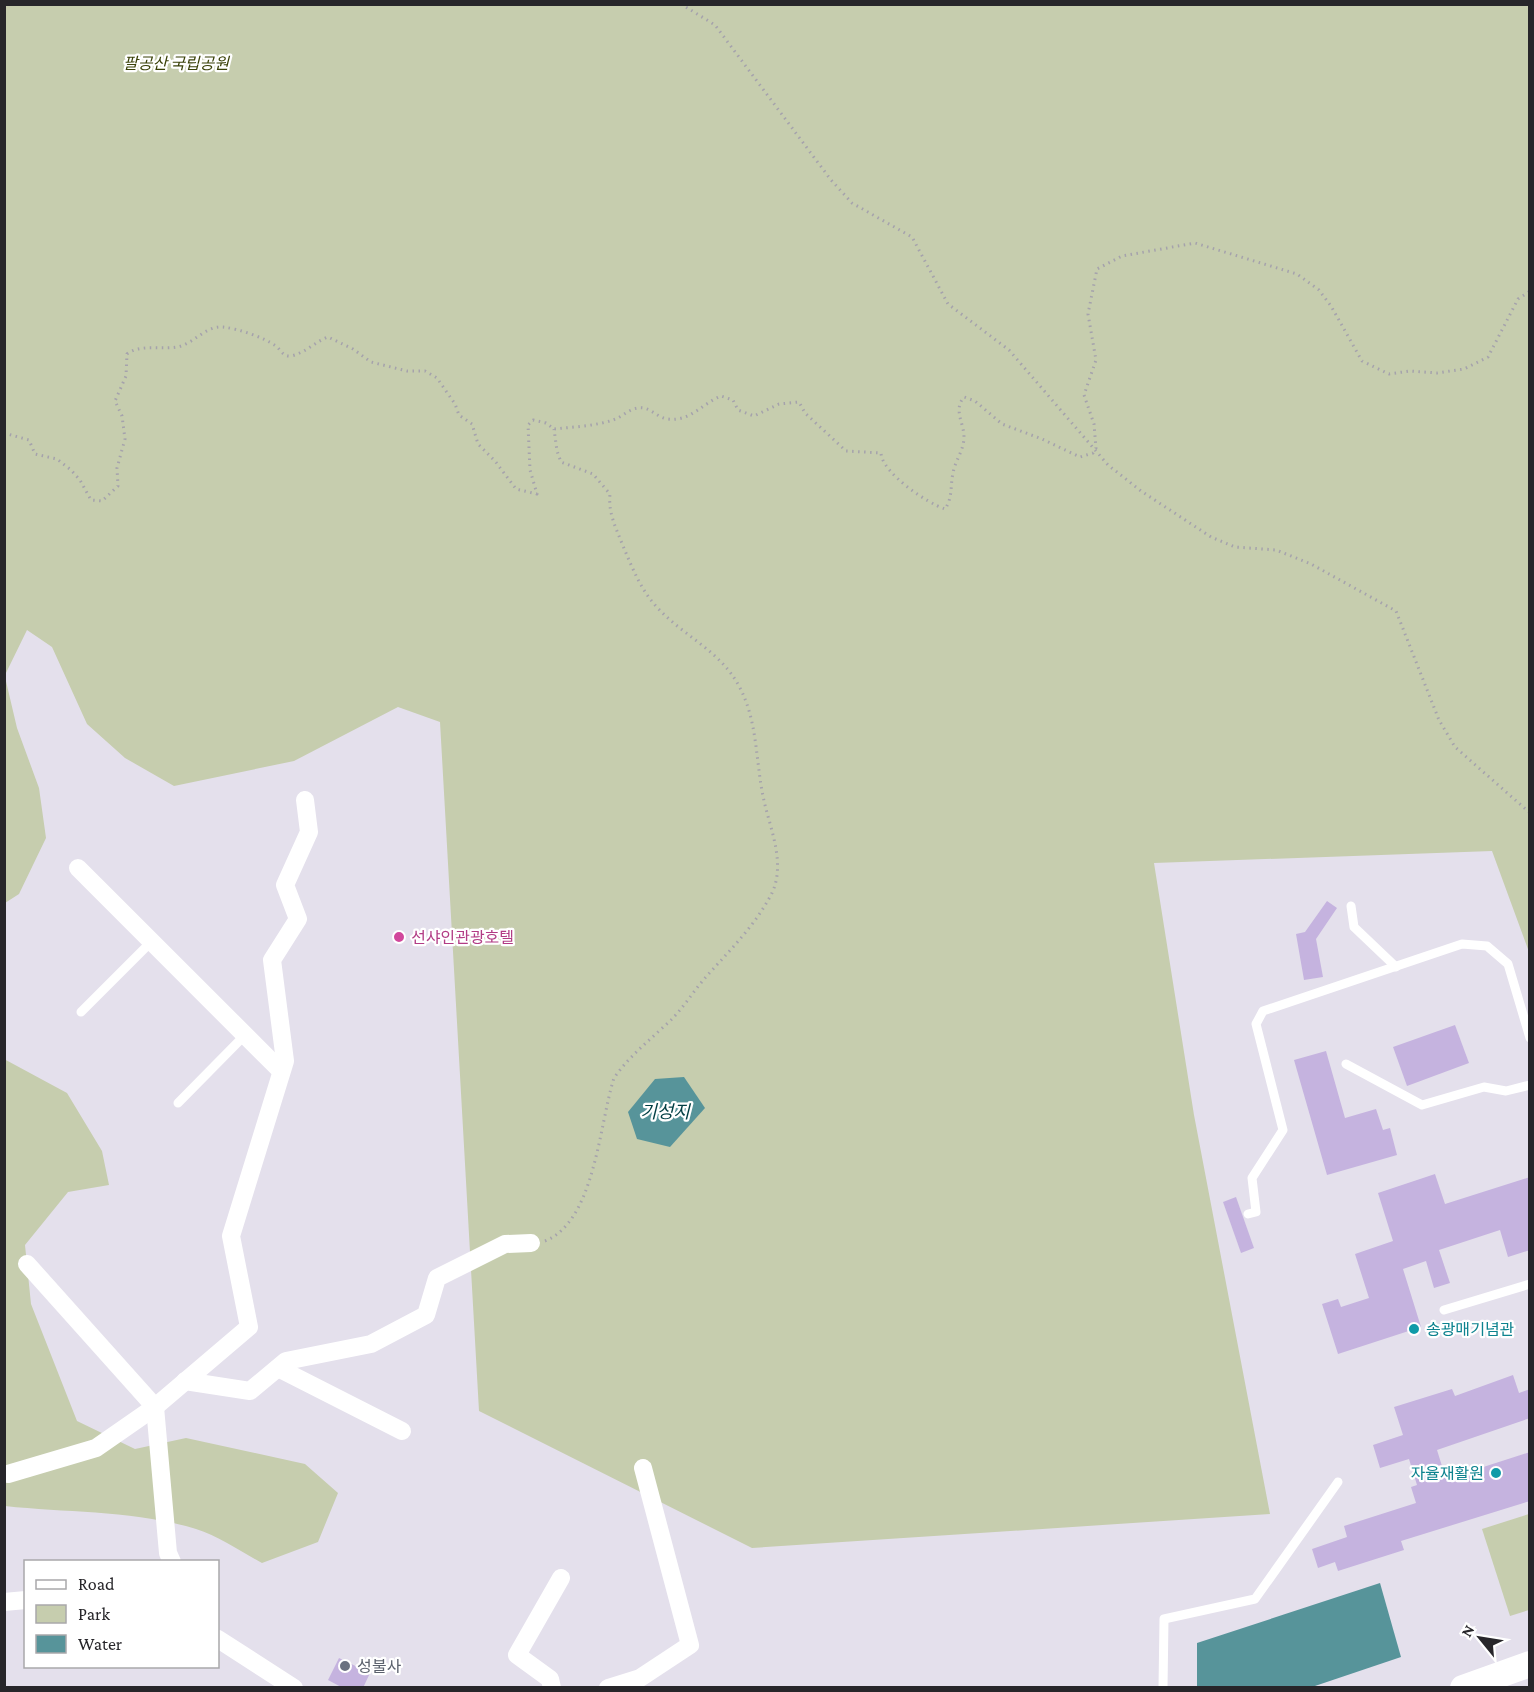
<svg xmlns="http://www.w3.org/2000/svg" width="1534" height="1692" font-family="'Crimson Pro','Noto Sans KR',serif">
  <style>
    .green { fill: #c6cdae }
    .water { fill: #57949a }
    .building { fill: #c5b3df }
    .lines { fill: none; stroke-linecap: round; stroke-linejoin: round }
    .path { stroke: #a5a2ac; stroke-width: 3; stroke-dasharray: 1.5 4.5; stroke-linecap: butt }
    .service { stroke: #fff; stroke-width: 9 }
    .minor { stroke: #fff; stroke-width: 18 }
    .secondary { stroke: #fff; stroke-width: 26 }
    .hotel-dot { fill: #d1479c; stroke: #fff; stroke-width: 2 }
    .culture-dot { fill: #0f9aa8; stroke: #fff; stroke-width: 2 }
    .worship-dot { fill: #6b7280; stroke: #fff; stroke-width: 2 }
    .labels { text-anchor: middle; stroke-width: 4.5; stroke-linejoin: round; paint-order: stroke }
    .park-label { font-size: 16px; font-style: italic; fill: #394007; stroke: #fff }
    .hotel-label { font-size: 16px; fill: #b23c85; stroke: #fff; text-anchor: start }
    .culture-label { font-size: 16px; fill: #0d838f; stroke: #fff; text-anchor: start }
    .worship-label { font-size: 16px; fill: #5b616d; stroke: #fff; text-anchor: start }
    .water-label { font-size: 18px; font-style: italic; fill: #013e43; stroke: #fff }
  </style>
  <rect width="100%" height="100%" fill="#e4e0ec"/>
  <g class="green">
    <polygon points="5,5 1529,5 1529,952 1492,851 1154,863 1194,1115 1270,1514 752,1548 479,1411 440,722 398,707 294,761 174,786 125,758 87,724 52,647 27,630 5,675"/>
    <polygon points="5,677 17,728 39,788 46,838 19,894 5,903"/>
    <path d="M4 1059 67 1093 102 1151 109 1185 68 1192 25 1245 31 1304 77 1421 135 1449 186 1438 305 1464 338 1493 318 1542 262 1563C241 1552 219 1536 196 1529 134 1510 68 1513 5 1506Z"/>
    <polygon points="1529,1514 1529,1610 1510,1616 1482,1529"/>
  </g>
  <g class="water">
    <polygon points="684,1077 705,1108 670,1147 637,1139 628,1112 655,1079"/>
    <polygon points="1380,1583 1401,1657 1312,1687 1197,1687 1197,1643"/>
  </g>
  <g class="building">
    <polygon points="1327,901 1337,908 1316,939 1323,977 1304,980 1296,934 1305,932"/>
    <polygon points="1455,1025 1469,1063 1407,1086 1393,1047"/>
    <polygon points="1326,1051 1345,1118 1376,1109 1383,1130 1390,1128 1397,1155 1327,1175 1294,1060"/>
    <polygon points="1435,1174 1445,1204 1530,1177 1530,1250 1508,1257 1500,1230 1439,1250 1450,1283 1434,1288 1426,1261 1403,1269 1421,1327 1338,1354 1322,1304 1338,1299 1341,1307 1369,1298 1355,1254 1393,1241 1378,1193"/>
    <polygon points="1236,1197 1254,1248 1241,1253 1223,1202"/>
    <polygon points="1513,1375 1519,1393 1530,1389 1530,1418 1437,1450 1446,1479 1530,1452 1530,1501 1401,1541 1404,1550 1338,1571 1335,1562 1318,1568 1312,1549 1347,1537 1344,1526 1416,1503 1411,1487 1417,1485 1409,1459 1380,1468 1373,1445 1403,1435 1394,1407 1452,1389 1455,1396"/>
    <polygon points="339,1658 370,1673 363,1688 343,1688 328,1680"/>
  </g>
  <g class="lines">
    <g class="path">
      <polyline points="681,4 715,25 831,180 852,203 912,237 948,304 1009,350 1108,465 1141,491 1211,537 1235,547 1276,550 1311,564 1396,611 1439,720 1455,747 1530,813"/>
      <path d="M4 433 29 440 35 454 57 459 71 470 80 480 91 500 102 501 118 486 117 468 125 439 122 416 115 401 126 376 127 354C141 343 164 351 181 346 196 341 206 326 223 327 239 329 263 337 276 346 281 350 283 357 291 356 305 353 315 342 328 337L353 349 371 362 407 371H425L437 378 455 404 459 415 472 424 478 444 495 461 516 489 537 494 530 470 528 425 533 420 546 423 554 429C573 427 595 426 613 420 622 417 629 409 638 408 650 406 657 418 668 419 690 422 703 403 721 396L733 400 738 410 754 416 779 404 799 402 805 413 846 451 881 453C882 473 927 503 945 509 953 497 950 487 953 473 955 461 964 450 964 437 964 423 953 410 964 397L975 401 1002 424 1042 439 1080 457 1093 453 1096 448 1094 424 1084 395 1096 360 1088 314 1097 269 1122 256 1195 243 1297 274 1319 290 1331 306 1362 361 1389 374 1410 371 1437 373 1464 369 1488 357 1518 299 1530 291"/>
      <path d="M545 1241C595 1221 599 1125 614 1078 630 1055 651 1039 671 1020 683 1008 693 992 705 978 729 951 755 926 772 893 785 865 772 833 765 805 755 765 759 723 739 686 719 649 682 636 655 605 640 588 632 567 623 546 616 528 608 513 610 494L593 474 561 462 557 451 554 429"/>
    </g>
    <g class="service">
      <polyline points="1351,906 1354,927 1396,967"/>
      <polyline points="81,1012 151,942"/>
      <polyline points="1346,1064 1422,1105 1484,1087 1506,1091 1530,1085"/>
      <polyline points="178,1103 245,1035"/>
      <polyline points="1248,1214 1256,1212 1252,1178 1283,1130 1256,1024 1263,1011 1462,944 1487,946 1508,964 1530,1038"/>
      <polyline points="1444,1310 1530,1284"/>
      <polyline points="1163,1688 1164,1619 1255,1599 1338,1482"/>
    </g>
    <g class="minor">
      <polyline points="78,868 281,1071"/>
      <polyline points="27,1264 155,1407 168,1553 172,1562"/>
      <polyline points="278,1368 402,1431"/>
      <polyline points="185,1381 250,1391 286,1361 371,1344 426,1315 437,1278 505,1244 531,1243"/>
      <polyline points="8,1474 96,1448 155,1407 249,1327 231,1236 285,1061 272,960 298,919 285,885 309,832 305,800"/>
      <polyline points="4,1602 26,1600"/>
      <polyline points="218,1639 294,1688"/>
      <polyline points="552,1688 550,1679 517,1655 561,1578"/>
      <polyline points="608,1688 640,1678 690,1645 643,1468"/>
    </g>
    <polyline class="secondary" points="1463,1688 1530,1664"/>
  </g>
  <circle class="hotel-dot" cx="399" cy="937" r="6"/>
  <g class="culture-dot">
    <circle cx="1414" cy="1329" r="6"/>
    <circle cx="1496" cy="1473" r="6"/>
  </g>
  <circle class="worship-dot" cx="345" cy="1666" r="6"/>
  <g class="labels">
    <g class="park-label">
      <text x="176" y="69">팔공산 국립공원</text>
    </g>
    <g class="hotel-label">
      <text x="411" y="943">선샤인관광호텔</text>
    </g>
    <g class="culture-label">
      <text x="1426" y="1335">송광매기념관</text>
      <text x="1484" y="1479" text-anchor="end">자율재활원</text>
    </g>
    <g class="worship-label">
      <text x="357" y="1672">성불사</text>
    </g>
    <g class="water-label">
      <text x="665" y="1118">기성지</text>
    </g>
  </g>
  <rect width="1534" height="1692" fill="none" stroke="#27262a" stroke-width="12"/>
  <rect x="24" y="1560" width="195" height="108" fill="#ffffff" stroke="#a9a8aa" stroke-width="1.5"/>
  <rect x="36" y="1580" width="30" height="9" fill="#ffffff" stroke="#a9a8aa" stroke-width="1.5"/>
  <text x="78" y="1590" font-size="18" fill="#27262a">Road</text>
  <rect x="36" y="1605" width="30" height="18" fill="#c6cdae" stroke="#a9a8aa" stroke-width="1.5"/>
  <text x="78" y="1620" font-size="18" fill="#27262a">Park</text>
  <rect x="36" y="1635" width="30" height="18" fill="#57949a" stroke="#a9a8aa" stroke-width="1.5"/>
  <text x="78" y="1650" font-size="18" fill="#27262a">Water</text>
  <g transform="translate(1480 1638) rotate(300)" stroke="#ffffff" stroke-width="4.5" paint-order="stroke">
  <path d="M0-4.5L10 22L0 15L-10 22Z" fill="#27262a"/>
  <text y="-9" font-size="16" font-weight="bold" text-anchor="middle" fill="#27262a">N</text>
  </g>
</svg>
